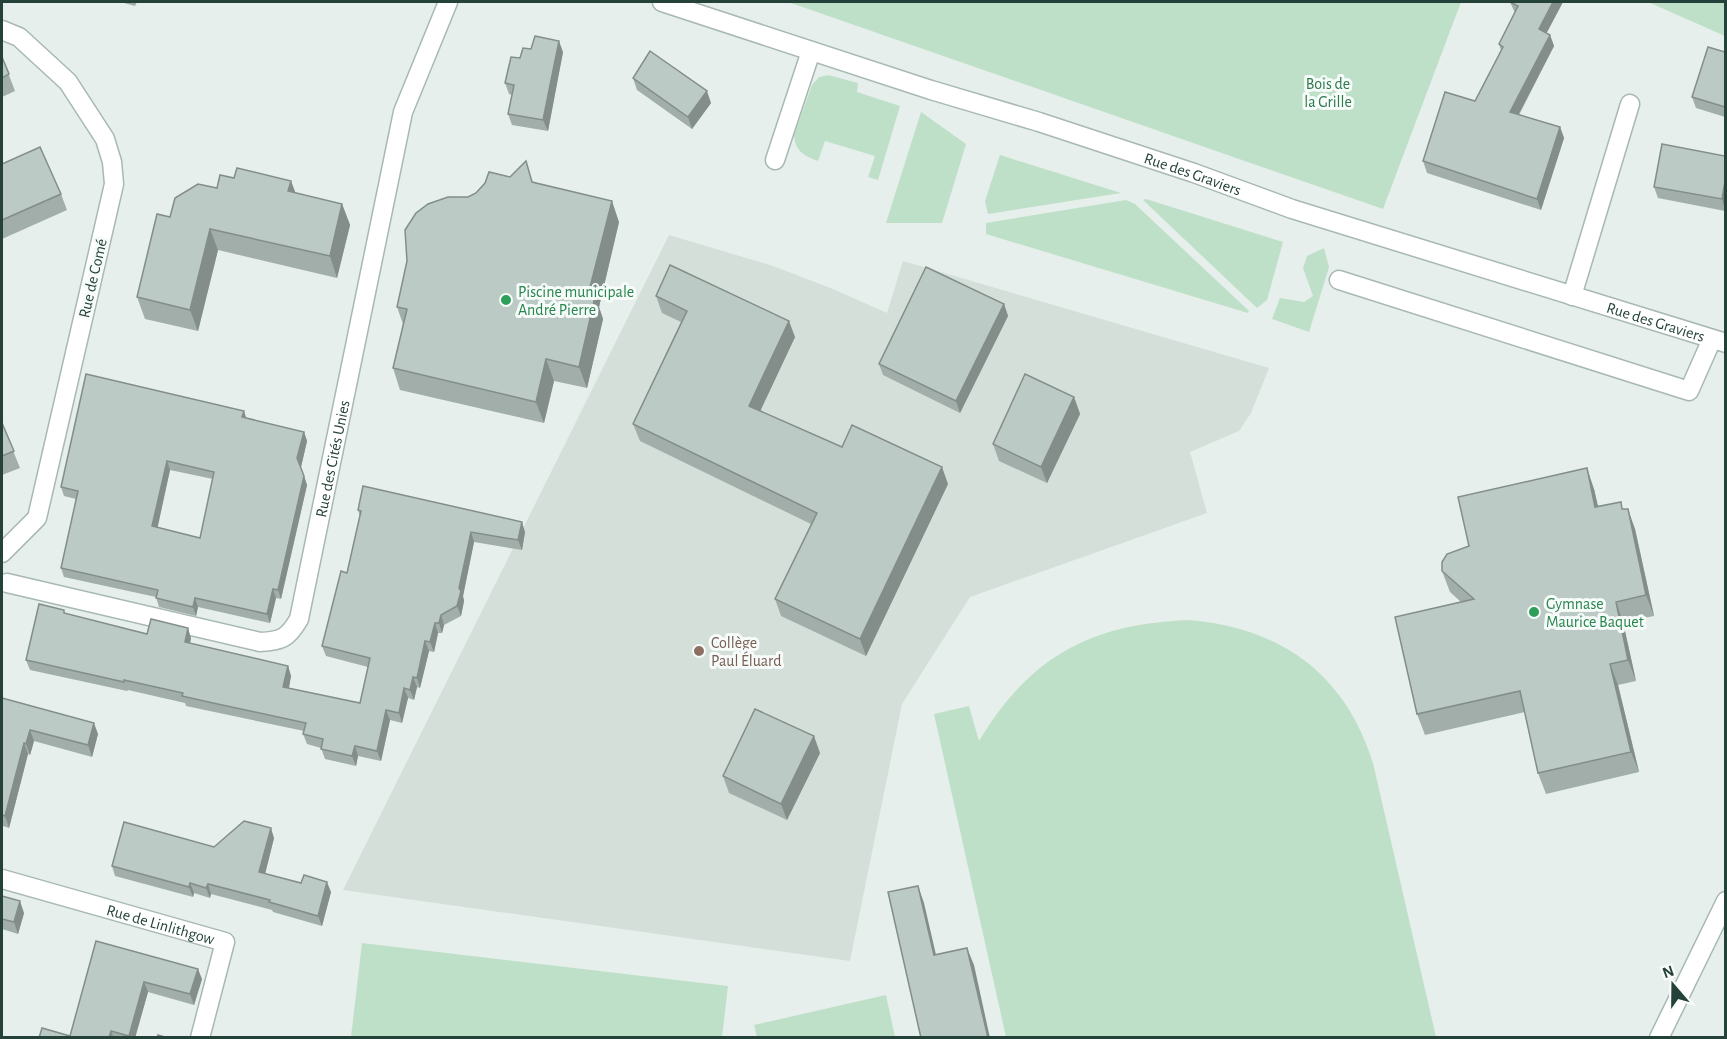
<svg xmlns="http://www.w3.org/2000/svg" width="1727" height="1039" font-family="'Alegreya Sans',sans-serif">
  <style>
    .built { fill: #d4dfda }
    .green { fill: #bfe0c8 }
    .lines { fill: none; stroke-linecap: round; stroke-linejoin: round }
    .minor-casing { stroke: #a8b8b2; stroke-width: 21 }
    .minor { stroke: #fff; stroke-width: 18 }
    .wall { fill: #a1aea9; fill-rule: evenodd }
    .shaded-wall { fill: #838d89 }
    .building { fill: #bbcac4; stroke: #838d89; stroke-width: 1.5; fill-rule: evenodd }
    .leisure-dot { fill: #2e9e5b; stroke: #f7fbf9; stroke-width: 2 }
    .education-dot { fill: #8d6e63; stroke: #f7fbf9; stroke-width: 2 }
    .labels { text-anchor: middle; stroke-width: 6; stroke-linejoin: round; paint-order: stroke }
    .park-label { font-size: 16px; fill: #2d7a4b; stroke: #f7fbf9 }
    .street-label { font-size: 16px; fill: #24423a; stroke: #f7fbf9 }
    .leisure-label { font-size: 16px; fill: #27864d; stroke: #f7fbf9; text-anchor: start }
    .education-label { font-size: 16px; fill: #785e54; stroke: #f7fbf9; text-anchor: start }
  </style>
  <rect width="100%" height="100%" fill="#e6efeb"/>
  <polygon class="built" points="669,235 773,266 833,289 887,313 903,261 1269,368 1251,413 1239,431 1190,452 1207,513 970,597 902,704 850,961 343,890"/>
  <g class="green">
    <polygon points="788,2 1461,2 1383,209"/>
    <polygon points="1648,2 1725,2 1725,36"/>
    <path d="M828 75 858 83 857 92 900 106 878 180 868 177 875 156 825 141 818 161C804 156 795 151 794 135L812 85 819 77Z"/>
    <polygon points="921,112 966,144 942,223 886,223"/>
    <polygon points="1000,155 1121,193 988,214 985,201"/>
    <polygon points="1146,199 1283,242 1267,300 1257,308 1143,200"/>
    <polygon points="1126,200 1135,204 1249,311 1248,313 986,234 986,223"/>
    <polygon points="1324,248 1329,267 1309,332 1272,319 1280,298 1304,302 1313,296 1303,268 1307,256"/>
    <path d="M1189 620C1282 628 1345 674 1373 763L1436 1037H1006L934 714 969 706 979 741C1030 656 1091 624 1189 620Z"/>
    <polygon points="362,943 728,986 722,1037 351,1037"/>
    <polygon points="886,995 895,1037 757,1037 754,1025"/>
  </g>
  <g class="lines">
    <g class="minor-casing">
      <g id="minor">
        <path id="s1" d="M662 2 931 90 1039 122 1194 173 1292 209 1726 343"/>
        <polyline points="2,30 19,37 68,82 105,139 112,162 114,184 37,518 2,553"/>
        <polyline points="775,160 811,51"/>
        <polyline points="1339,280 1689,391 1712,339"/>
        <polyline points="1572,296 1630,104"/>
        <path id="s2" d="M7 583 260 642C282 641 288 638 299 619L403 112 448 2"/>
        <path id="s3" d="M2 879 225 942 200 1038"/>
        <polyline points="1659,1038 1726,901"/>
      </g>
    </g>
    <use href="#minor" class="minor"/>
  </g>
  <g class="wall">
    <polygon points="120,2 137,2 135,6"/>
    <polygon points="1510,2 1563,2 1546,33 1550,35 1554,46 1519,115 1560,127 1564,138 1541,210 1427,173 1423,161 1475,101 1501,50 1499,44 1515,13"/>
    <polygon points="531,49 563,52 548,131 512,125 508,114 512,95 509,94 505,83 520,58"/>
    <polygon points="1725,52 1725,117 1696,108 1692,97"/>
    <polygon points="2,57 15,91 2,97"/>
    <polygon points="633,78 711,103 692,129 637,90"/>
    <polygon points="1725,156 1725,211 1658,198 1654,187"/>
    <polygon points="2,164 61,194 67,210 2,239"/>
    <polygon points="234,178 291,181 295,193 342,204 350,225 337,278 218,250 198,331 145,319 137,297 170,217"/>
    <polygon points="534,182 619,222 599,307 603,319 587,388 554,381 544,423 400,390 393,368 403,324 397,307 468,197 476,193 485,183"/>
    <polygon points="656,296 795,337 760,411 842,447 948,484 866,656 781,616 775,599 811,524 640,441 633,424 681,322 662,313"/>
    <polygon points="1004,304 1008,316 960,413 883,375 879,364"/>
    <polygon points="1074,397 1080,414 1047,483 999,461 993,444"/>
    <path d="M247 418 304 432 307 441 301 467 307 485 281 599 276 598 270 623 198 607 196 616 159 607 156 597 64 577 61 568 76 499 64 496 61 487ZM170 470 213 479 200 538 157 527Z"/>
    <polygon points="2,423 20,468 2,475"/>
    <polygon points="1594,489 1598,507 1623,509 1635,529 1654,616 1623,622 1636,681 1618,685 1639,772 1546,794 1538,773 1525,712 1425,735 1417,714 1461,602 1450,592 1442,571 1469,546"/>
    <polygon points="358,510 525,532 522,550 474,542 463,596 464,601 461,616 444,625 442,633 438,633 434,652 429,651 420,688 417,687 414,700 408,698 402,723 390,720 381,761 358,756 356,766 325,759 321,748 307,744 303,734 304,731 186,706 185,703 128,690 127,691 30,670 26,660 66,614 147,634 191,638 190,643 288,666 291,676 289,688 360,703 368,667 326,656 322,646 347,573 360,516"/>
    <polygon points="2,698 98,734 92,757 34,741 30,755 28,754 9,828 3,826 2,832"/>
    <polygon points="820,753 787,820 729,793 723,776"/>
    <polygon points="274,838 265,874 331,892 322,926 273,912 272,910 211,894 210,898 194,893 193,897 115,876 112,866 214,847"/>
    <polygon points="2,896 24,913 18,934 2,929"/>
    <polygon points="96,941 202,979 194,1005 148,992 135,1038 39,1038 70,1036"/>
  </g>
  <g class="shaded-wall">
    <polygon points="1553,2 1563,2 1543,40 1539,29"/>
    <polygon points="1550,35 1554,46 1514,123 1510,112"/>
    <polygon points="559,41 563,52 548,131 543,120"/>
    <polygon points="707,91 711,103 692,129 688,117"/>
    <polygon points="1560,127 1564,138 1541,210 1537,199"/>
    <polygon points="291,181 299,202 288,191"/>
    <polygon points="1725,181 1725,209 1722,199"/>
    <polygon points="612,201 619,222 599,307 603,319 587,388 579,367 588,295"/>
    <polygon points="342,204 350,225 337,278 330,256"/>
    <polygon points="210,229 218,250 198,331 190,310"/>
    <polygon points="1004,304 1008,316 960,413 956,401"/>
    <polygon points="789,321 795,337 755,422 749,406"/>
    <polygon points="546,359 554,381 544,423 536,402"/>
    <polygon points="1074,397 1080,414 1047,483 1041,467"/>
    <polygon points="244,411 247,420 242,417"/>
    <polygon points="304,432 307,441 301,467 297,458"/>
    <polygon points="167,461 170,470 156,535 152,526"/>
    <polygon points="942,467 948,484 866,656 860,639"/>
    <polygon points="1587,468 1594,489 1603,528 1595,507"/>
    <polygon points="304,476 307,485 281,599 278,590"/>
    <polygon points="1628,509 1635,529 1654,616 1646,595"/>
    <polygon points="522,522 525,532 522,550 518,540"/>
    <polygon points="471,532 474,542 463,596 464,601 461,616 457,606 459,588"/>
    <polygon points="273,589 276,598 270,623 267,614"/>
    <polygon points="195,598 198,607 196,616 193,607"/>
    <polygon points="1616,602 1623,622 1636,681 1628,660"/>
    <polygon points="441,615 444,625 442,633 439,623"/>
    <polygon points="435,623 438,633 434,652 430,642"/>
    <polygon points="188,628 191,638 188,652 185,642"/>
    <polygon points="425,641 429,651 420,688 417,678"/>
    <polygon points="1610,664 1618,685 1639,772 1631,752"/>
    <polygon points="288,666 291,676 287,697 283,687"/>
    <polygon points="413,677 417,687 414,700 410,690"/>
    <polygon points="404,688 408,698 402,723 399,713"/>
    <polygon points="386,710 390,720 381,761 377,751"/>
    <polygon points="94,723 98,734 92,757 88,745"/>
    <polygon points="30,730 34,741 30,755 26,744"/>
    <polygon points="814,736 820,753 787,820 781,804"/>
    <polygon points="24,743 28,754 9,828 5,816"/>
    <polygon points="355,746 358,756 356,766 352,756"/>
    <polygon points="271,828 274,838 263,882 259,872"/>
    <polygon points="327,882 331,892 322,926 318,916"/>
    <polygon points="190,883 194,893 193,897 189,887"/>
    <polygon points="208,884 211,894 210,898 206,888"/>
    <polygon points="918,886 924,903 940,972 934,955"/>
    <polygon points="20,901 24,913 18,934 14,922"/>
    <polygon points="967,948 974,965 990,1038 988,1038"/>
    <polygon points="198,969 202,979 194,1005 190,994"/>
    <polygon points="144,982 148,992 135,1038 130,1038 129,1036"/>
    <polygon points="111,1031 114,1038 109,1038"/>
  </g>
  <g class="building">
    <polygon points="1510,2 1553,2 1539,29 1550,35 1510,112 1560,127 1537,199 1423,161 1445,92 1475,101 1503,47 1499,44 1518,6"/>
    <polygon points="535,36 559,41 543,120 508,114 514,85 505,83 511,57 520,58 523,48 531,49"/>
    <polygon points="1708,47 1725,52 1725,107 1692,97"/>
    <polygon points="650,51 707,91 688,117 633,78"/>
    <polygon points="2,57 9,74 2,78"/>
    <polygon points="1662,144 1725,156 1725,181 1722,199 1654,187"/>
    <polygon points="40,147 61,194 2,220 2,164"/>
    <polygon points="526,161 532,182 612,201 588,295 595,297 579,367 546,359 536,402 393,368 407,309 397,307 407,261 405,230 416,213 428,204 448,197 468,197 476,193 485,183 489,172 510,177"/>
    <polygon points="237,168 291,181 288,191 342,204 330,256 210,229 190,310 137,297 157,214 170,217 175,198 198,184 217,188 220,175 234,178"/>
    <polygon points="670,265 789,321 749,406 842,447 852,425 942,467 860,639 775,599 817,513 633,424 687,311 656,296"/>
    <polygon points="926,267 1004,304 956,401 879,364"/>
    <path d="M86 374 244 411 242 417 304 432 297 458 304 476 278 590 273 589 267 614 195 598 193 607 156 598 158 590 61 568 78 491 61 487ZM167 461 214 472 200 538 152 526Z"/>
    <polygon points="1025,374 1074,397 1041,467 993,444"/>
    <polygon points="2,423 14,451 2,456"/>
    <polygon points="1587,468 1595,507 1621,502 1622,509 1628,509 1646,595 1616,602 1628,660 1610,664 1631,752 1538,773 1520,691 1417,714 1395,617 1474,599 1442,571 1442,562 1447,554 1469,546 1458,497"/>
    <polygon points="363,486 522,522 518,540 471,532 459,588 461,591 457,606 441,615 439,623 435,623 430,642 425,641 417,678 413,677 410,690 404,688 399,713 386,710 377,751 355,746 352,756 321,749 323,739 303,734 306,723 213,703 182,696 183,693 124,680 124,682 26,660 39,604 64,610 64,613 147,634 151,619 188,628 185,642 288,666 283,687 360,703 370,658 322,646 341,571 347,573 361,511 358,510"/>
    <polygon points="2,698 94,723 88,745 30,730 26,744 24,743 5,816 2,815"/>
    <polygon points="755,709 814,736 781,804 723,776"/>
    <polygon points="244,821 271,828 259,872 301,883 304,875 327,882 318,916 269,902 270,900 208,884 206,888 190,883 189,887 112,866 124,822 214,847"/>
    <polygon points="918,886 934,955 967,948 988,1038 921,1038 888,892"/>
    <polygon points="2,896 20,901 14,922 2,919"/>
    <polygon points="96,941 198,969 190,994 144,982 129,1036 111,1031 109,1038 39,1038 42,1028 70,1036"/>
    <polygon points="158,1035 168,1038 157,1038"/>
  </g>
  <g class="leisure-dot">
    <circle cx="506" cy="300" r="6"/>
    <circle cx="1534" cy="612" r="6"/>
  </g>
  <circle class="education-dot" cx="699" cy="651" r="6"/>
  <g class="labels">
    <g class="park-label">
      <text x="1328" y="89">Bois de<tspan x="1328" dy="18">la Grille</tspan></text>
    </g>
    <g class="street-label">
      <text dy="6" stroke="none"><textPath href="#s1" startOffset="558">Rue des Graviers</textPath></text>
      <text transform="translate(92 278) rotate(-77)" y="6">Rue de Comé</text>
      <text dy="6" stroke="none"><textPath href="#s1" startOffset="1044">Rue des Graviers</textPath></text>
      <text dy="6" stroke="none"><textPath href="#s2" startOffset="472">Rue des Cités Unies</textPath></text>
      <text dy="6" stroke="none"><textPath href="#s3" startOffset="165">Rue de Linlithgow</textPath></text>
    </g>
    <g class="leisure-label">
      <text x="518" y="297">Piscine municipale<tspan x="518" dy="18">André Pierre</tspan></text>
      <text x="1546" y="609">Gymnase<tspan x="1546" dy="18">Maurice Baquet</tspan></text>
    </g>
    <g class="education-label">
      <text x="711" y="648">Collège<tspan x="711" dy="18">Paul Éluard</tspan></text>
    </g>
  </g>
  <rect width="1727" height="1039" fill="none" stroke="#24423a" stroke-width="6"/>
  <g transform="translate(1673 985) rotate(340)" stroke="#f7fbf9" stroke-width="4.5" paint-order="stroke">
  <path d="M0-4.5L10 22L0 15L-10 22Z" fill="#24423a"/>
  <text y="-9" font-size="16" font-weight="bold" text-anchor="middle" fill="#24423a">N</text>
  </g>
</svg>
